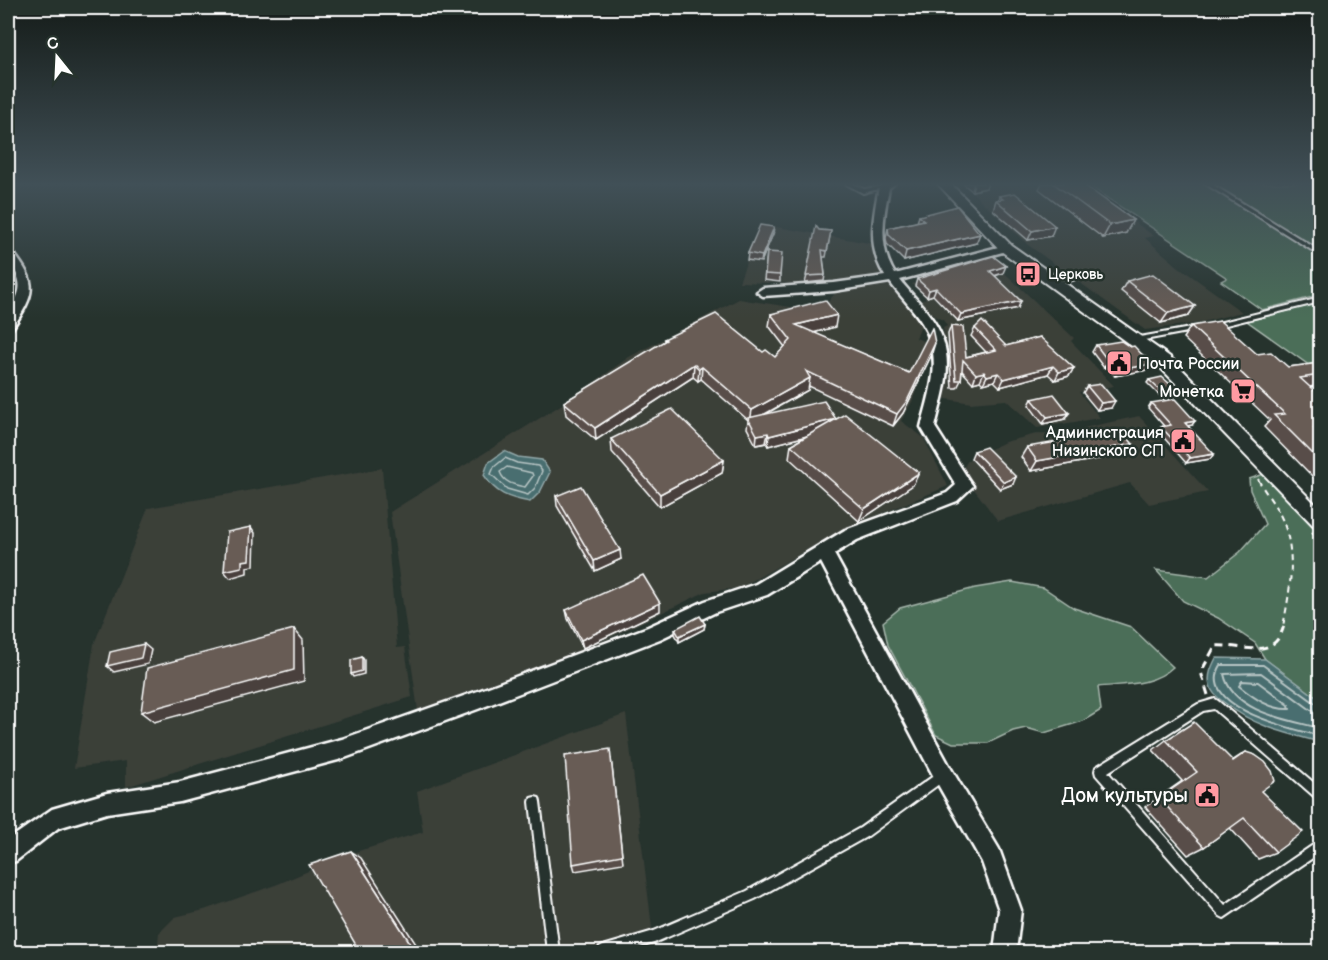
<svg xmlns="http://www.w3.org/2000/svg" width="1328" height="960" font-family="'Balsamiq Sans',sans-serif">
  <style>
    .built { fill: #3a3f39 }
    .green { fill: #4c6e59; stroke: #a6b6ac; stroke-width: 1.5 }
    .water { fill: #4a6e6f; stroke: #92a8a9; stroke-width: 1.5 }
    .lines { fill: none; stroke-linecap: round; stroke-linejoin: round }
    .shore-far1 { stroke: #b7c5c5; stroke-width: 1.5 }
    .shore { stroke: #b7c5c5; stroke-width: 2 }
    .service-casing { stroke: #fff; stroke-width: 4 }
    .minor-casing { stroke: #fff; stroke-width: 5 }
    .tertiary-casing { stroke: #fff; stroke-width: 4 }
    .path-far1 { stroke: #fff; stroke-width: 2; stroke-dasharray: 6 4.5; stroke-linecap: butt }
    .path { stroke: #fff; stroke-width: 3; stroke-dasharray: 8 6; stroke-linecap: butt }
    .service { fill: #26332d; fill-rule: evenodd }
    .minor { fill: #26332d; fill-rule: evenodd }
    .tertiary { fill: #26332d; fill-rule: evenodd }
    .wall { fill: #594e49; stroke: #fff; stroke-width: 1.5 }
    .shaded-wall { fill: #48403c; stroke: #fff; stroke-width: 1.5 }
    .building { fill: #675b55; stroke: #fff; stroke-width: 1.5 }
    .labels { text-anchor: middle; stroke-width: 5; stroke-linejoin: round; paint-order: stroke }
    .far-poi-label { font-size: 14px; fill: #fff; stroke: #26332d; text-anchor: start }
    .poi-label { font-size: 16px; fill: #fff; stroke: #26332d; text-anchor: end }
    .near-poi-label { font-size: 20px; fill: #fff; stroke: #26332d; text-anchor: end }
  </style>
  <rect width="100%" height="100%" fill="#26332d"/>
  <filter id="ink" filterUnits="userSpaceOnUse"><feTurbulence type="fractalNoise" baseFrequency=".0167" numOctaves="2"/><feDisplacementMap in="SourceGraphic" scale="12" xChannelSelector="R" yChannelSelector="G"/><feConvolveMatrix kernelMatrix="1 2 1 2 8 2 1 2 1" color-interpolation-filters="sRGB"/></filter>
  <g filter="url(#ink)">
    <g class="built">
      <polygon points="962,183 1080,183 1154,236 1145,238 1179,267 1242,312 1199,323 1145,330 1028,245"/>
      <polygon points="760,224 875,244 882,277 828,285 739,282"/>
      <polygon points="992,261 1074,338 1071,341 1114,386 1079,392 1100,418 1037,428 1006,400 971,403 941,398 947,364 943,328 947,326 943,320 934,316 921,301 926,298 912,284"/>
      <polygon points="890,283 922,324 916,338 930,344 929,355 912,402 901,421 923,437 948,486 840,531 740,588 705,592 580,652 418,711 390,512 572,398 629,357 739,299 804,309 827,303 836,292"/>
      <polygon points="1139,416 1208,492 1149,504 1130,483 998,521 961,472 968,460 1005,442 1036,434 1083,435 1083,428"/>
      <polygon points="382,468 397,648 405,647 412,697 126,787 126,761 74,768 94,644 148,508"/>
      <polygon points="626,714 655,952 157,952 159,933 175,917 204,910 278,884 348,854 423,832 417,791"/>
    </g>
    <g class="green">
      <polygon points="1085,183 1320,183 1320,295 1262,310 1221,281 1227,278"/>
      <polygon points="1320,303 1320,373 1247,321"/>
      <polygon points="1264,474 1320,528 1320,700 1265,659 1255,643 1218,618 1183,601 1156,570 1208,577 1240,552 1265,524 1250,490 1249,479"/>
      <path d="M1012 582 1044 588 1074 608 1131 627 1173 667C1153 686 1124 684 1098 687L1101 710 1083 721 1044 733 1026 728 1013 731 988 743H953L936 735 888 645 883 622 900 608 975 588Z"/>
    </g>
    <g class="water">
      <path d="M504 451 518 457 542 460 550 472 540 492 530 502C508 498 496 494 484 475L488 463Z"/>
      <path d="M1216 658 1265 659 1320 700V742C1285 733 1253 726 1225 703 1219 699 1211 692 1210 685 1207 676 1212 666 1216 658Z"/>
    </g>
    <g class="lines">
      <g class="shore-far1">
        <polygon points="505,458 517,463 538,466 542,471 535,488 528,495 507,489 491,474 494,467"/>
        <path d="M507 467 532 473 533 476 525 487C514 485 504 483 500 472Z"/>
      </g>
      <g class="shore">
        <path d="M1242 681 1258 682 1289 705 1290 709C1270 710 1254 698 1239 686Z"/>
        <path d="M1320 704 1315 703 1263 665H1221C1195 708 1294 729 1320 736"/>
        <path d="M1320 712 1311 710 1261 673 1224 674C1232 712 1288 720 1320 728"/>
      </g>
      <g class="service-casing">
        <g id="service">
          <polygon points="844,183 851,183 864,189 884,186 886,187 863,193"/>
          <polygon points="1204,183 1210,183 1320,251 1320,255 1318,254"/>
          <polygon points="1073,276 1076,278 1075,279 1055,286 1052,284"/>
          <polygon points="1320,298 1320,302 1214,328 1211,326 1214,324"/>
          <polygon points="1196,327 1198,328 1198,330 1134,342 1131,340 1134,338"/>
          <polygon points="1215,699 1218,701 1320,788 1320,799 1316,798 1214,709 1203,711 1108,772 1225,905 1316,843 1320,842 1320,853 1224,918 1220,916 1096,775 1095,771 1096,767 1198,704"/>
          <polygon points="942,770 946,771 947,775 946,779 868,836 755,899 654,943 621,952 597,952 599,948 603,946 654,931 747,891 860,828"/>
          <polygon points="535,797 539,798 540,802 559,952 547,952 530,802 531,798"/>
        </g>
      </g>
      <g class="minor-casing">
        <g id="minor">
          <path d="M883 183H895L889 188C883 218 878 247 895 274L1006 245 1012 248 1010 250 900 280C909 292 921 303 930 316 958 354 945 385 935 427L970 482 973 486 957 501 857 540 834 554 950 767 999 849 1021 910 1016 952H994L999 910 982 862 936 781 821 562 767 595 716 612 660 639 478 709 342 759 180 802 107 813 58 828 16 861 8 863V840L52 809 107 793 180 782 342 739 478 691 648 627 705 601 756 584 845 530 947 493 956 485 921 427C930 392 944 356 922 323 913 308 900 296 890 282L834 291 763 296 757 292 763 288 834 283 885 276C867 248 873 218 879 187Z"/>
          <path d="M8 250 12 251C39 285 35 293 12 329L8 330C4 298 36 297 8 260Z"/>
        </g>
      </g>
      <g class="tertiary-casing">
        <polygon id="tertiary" points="937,183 950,183 1011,245 1170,357 1320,509 1320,527 1313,525 1158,365 1001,251"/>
      </g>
      <g class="path-far1">
        <path d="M1258 479C1265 493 1276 505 1282 519 1297 553 1290 592 1283 626"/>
        <polyline points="1312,532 1320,541"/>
      </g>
      <path class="path" d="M1208 695 1201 672 1215 646C1242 644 1275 662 1284 625"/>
      <use href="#service" class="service"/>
      <use href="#minor" class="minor"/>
      <use href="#tertiary" class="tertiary"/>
    </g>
    <g class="wall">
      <polygon points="962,183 988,183 986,188 972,191"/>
      <polygon points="1042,183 1081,183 1133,220 1126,233 1103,238 1039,189"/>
      <polygon points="999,196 1051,236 1028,240 993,210 996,200 998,200"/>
      <polygon points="919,216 976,243 904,261 887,244 886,238 888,228 917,222"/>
      <polygon points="819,230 831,231 826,257 823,257 825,275 824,281 805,283"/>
      <polygon points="773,234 761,262 747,260 748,253"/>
      <polygon points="767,252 780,275 780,282 764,280"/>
      <polygon points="1003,273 995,276 1018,308 958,321 933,295 927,297 915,286 917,279"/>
      <polygon points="1127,281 1195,306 1188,316 1161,323 1121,291"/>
      <polygon points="771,314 835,327 813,333 909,373 931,356 903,413 893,426 809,386 808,390 764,415 836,419 913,485 859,521 789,458 791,445 807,436 768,446 766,443 756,445 747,428 748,420 701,379 698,381 693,377 596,440 566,415 564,402 664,342 664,339 763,352 775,357 785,347 769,326"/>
      <polygon points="951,326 966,357 986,352 971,336 975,328 1006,346 1040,337 1069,376 1055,380 1048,374 1000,387 994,381 983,384 980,381 973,383 962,371 961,380 957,388 952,388 948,334"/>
      <polygon points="1191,326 1288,367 1320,363 1320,385 1310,387 1320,396 1320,479 1315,479 1264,427 1270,420 1183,338"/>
      <polygon points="1096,345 1147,370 1115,376 1107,367 1104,368 1092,352"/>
      <polygon points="1149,380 1179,392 1176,396 1163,399 1147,383"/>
      <polygon points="1087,386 1111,408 1097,410 1083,393"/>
      <polygon points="1032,399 1065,419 1043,424 1029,405"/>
      <polygon points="1151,403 1192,425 1188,426 1210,459 1186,463 1158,431 1161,427 1164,426 1148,408"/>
      <polygon points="611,439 724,460 722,473 660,507 612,452"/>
      <polygon points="1027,447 1126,454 1031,471 1021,457"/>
      <polygon points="974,451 1013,484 1000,489 971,458"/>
      <polygon points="556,496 621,559 595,571 557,506"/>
      <polygon points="566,610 660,611 583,648 568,619"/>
      <polygon points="705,624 704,629 679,642 675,634 675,629"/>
      <polygon points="1166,740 1232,761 1246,752 1261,791 1276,852 1258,859 1230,828 1204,847 1188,855 1145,807 1182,781 1153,750"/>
      <polygon points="611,758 623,863 575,871 573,864"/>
    </g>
    <g class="shaded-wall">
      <polygon points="974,183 988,183 986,188 972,191"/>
      <polygon points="1133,220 1126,233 1103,238 1110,225"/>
      <polygon points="1055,226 1051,236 1028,240 1032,231"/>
      <polygon points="774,227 773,234 761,262 762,256"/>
      <polygon points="980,234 976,243 904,261 906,251"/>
      <polygon points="1006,266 1003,273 987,278 990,271"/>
      <polygon points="936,288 933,295 927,297 929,290"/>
      <polygon points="1021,301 1018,308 958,321 961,314"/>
      <polygon points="1195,306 1188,316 1161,323 1168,313"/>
      <polygon points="837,315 835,327 794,338 796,325"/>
      <polygon points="935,343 931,356 903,413 893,426 897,414"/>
      <polygon points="1108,361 1111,361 1107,367 1104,368"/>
      <polygon points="694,364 693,377 596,440 595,428"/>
      <polygon points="1151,364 1147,370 1115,376 1119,370"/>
      <polygon points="1053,366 1048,374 1000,387 1004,379"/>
      <polygon points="702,367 701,379 698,381 699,369"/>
      <polygon points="1074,368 1069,376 1055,380 1059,372"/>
      <polygon points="984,372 980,381 973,383 976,374"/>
      <polygon points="998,373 994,381 983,384 987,376"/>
      <polygon points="810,378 808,390 750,422 752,410"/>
      <polygon points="1179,392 1176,396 1163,399 1166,396"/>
      <polygon points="1115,401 1111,408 1097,410 1101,403"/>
      <polygon points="1069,413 1065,419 1043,424 1047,417"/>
      <polygon points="836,419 834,429 768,446 769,436"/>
      <polygon points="1195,421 1192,425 1181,427 1185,423"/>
      <polygon points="768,433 766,443 756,445 757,435"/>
      <polygon points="1133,444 1126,454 1031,471 1037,461"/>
      <polygon points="1214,454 1210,459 1186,463 1190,458"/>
      <polygon points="724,460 722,473 660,507 660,494"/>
      <polygon points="919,473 913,485 859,521 864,509"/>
      <polygon points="1016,477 1013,484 1000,489 1004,482"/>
      <polygon points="251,527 255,533 254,566 247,567 247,573 230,578 224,571 242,561"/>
      <polygon points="620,550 621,559 595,571 594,561"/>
      <polygon points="660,603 660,611 583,648 581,640"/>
      <polygon points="705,624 704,629 679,642 679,636"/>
      <polygon points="294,629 303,640 304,681 154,722 141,712"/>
      <polygon points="144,644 151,650 148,664 114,672 107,666"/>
      <polygon points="362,657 364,660 364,674 353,677 351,674"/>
      <polygon points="351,851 361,858 421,952 416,952"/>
    </g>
    <g class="building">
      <polygon points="1053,183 1081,183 1133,220 1110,225"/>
      <polygon points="1015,193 1055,226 1032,231 996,200 1003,199 999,196"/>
      <polygon points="957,206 980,234 906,251 889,235 888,228 924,220 919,216"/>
      <polygon points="760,225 774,227 762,256 748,253"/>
      <polygon points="816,226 819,230 831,231 827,251 822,250 825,275 806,276"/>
      <polygon points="767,252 782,253 780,275 765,274"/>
      <polygon points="993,256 1006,266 990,271 1021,301 961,314 936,288 929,290 917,279"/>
      <polygon points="1153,274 1195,306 1168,313 1127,281"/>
      <polygon points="825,300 837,315 796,325 909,373 932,328 935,343 907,401 897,414 806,371 810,378 752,410 702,367 699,369 694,364 595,428 564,402 666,340 664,339 716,314 763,352 766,350 775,357 791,340 771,314"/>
      <polygon points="982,321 1006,346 1040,337 1074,368 1059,372 1053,366 1004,379 998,373 987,376 984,372 976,374 963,360 961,380 956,380 951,326 963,327 966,357 996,350 975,328"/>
      <polygon points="1220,321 1257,354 1271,352 1288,367 1320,363 1320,375 1300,378 1320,396 1320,427 1314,428 1320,434 1320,461 1274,415 1285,414 1191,326"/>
      <polygon points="1121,341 1130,347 1134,346 1151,364 1119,370 1111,361 1108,361 1096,345"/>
      <polygon points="1162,377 1179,392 1166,396 1149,380"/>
      <polygon points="1101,384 1115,401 1101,403 1087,386"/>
      <polygon points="1054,394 1069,413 1047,417 1032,399"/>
      <polygon points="1175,399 1195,421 1185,423 1214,454 1190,458 1161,427 1171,425 1151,403"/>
      <polygon points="824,401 836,419 769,436 768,433 757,435 748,418"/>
      <polygon points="672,409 724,460 660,494 611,439"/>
      <polygon points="845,414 919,473 864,509 791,445"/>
      <polygon points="1122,431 1133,444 1037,461 1027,447"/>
      <polygon points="986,447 1016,477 1004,482 974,451"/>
      <polygon points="581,486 620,550 594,561 556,496"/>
      <polygon points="251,527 249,560 242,561 242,567 224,571 227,532"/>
      <polygon points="643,575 660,603 581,640 566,610"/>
      <polygon points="700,616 705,624 679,636 675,629"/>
      <polygon points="294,629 294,670 141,712 147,668"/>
      <polygon points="144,644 141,658 107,666 110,652"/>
      <polygon points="362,657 362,671 351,674 351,660"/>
      <polygon points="1194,722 1233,761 1246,752 1255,755 1265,762 1272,771 1275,781 1261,791 1303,832 1276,852 1244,818 1204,847 1159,798 1197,772 1166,740"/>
      <polygon points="610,749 622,855 573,864 565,756"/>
      <polygon points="351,851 416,952 360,952 309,865"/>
    </g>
  </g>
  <linearGradient id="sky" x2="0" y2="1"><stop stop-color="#151c19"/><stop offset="0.58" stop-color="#415057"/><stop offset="1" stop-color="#415057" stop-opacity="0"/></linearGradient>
  <rect width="1328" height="318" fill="url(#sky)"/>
  <defs>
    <g id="bus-square" transform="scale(1.35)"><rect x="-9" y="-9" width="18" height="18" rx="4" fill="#ff9aa2" stroke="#26332d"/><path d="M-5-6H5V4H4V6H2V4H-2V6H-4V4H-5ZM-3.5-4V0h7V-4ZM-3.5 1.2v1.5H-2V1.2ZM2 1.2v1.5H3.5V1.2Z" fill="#111"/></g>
    <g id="civic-square" transform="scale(1.35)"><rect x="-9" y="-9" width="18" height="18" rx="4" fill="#ff9aa2" stroke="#26332d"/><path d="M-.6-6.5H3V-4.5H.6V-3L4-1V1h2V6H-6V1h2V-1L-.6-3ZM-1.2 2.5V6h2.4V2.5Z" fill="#111"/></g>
    <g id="supermarket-square" transform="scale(1.35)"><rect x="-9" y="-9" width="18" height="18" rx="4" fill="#ff9aa2" stroke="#26332d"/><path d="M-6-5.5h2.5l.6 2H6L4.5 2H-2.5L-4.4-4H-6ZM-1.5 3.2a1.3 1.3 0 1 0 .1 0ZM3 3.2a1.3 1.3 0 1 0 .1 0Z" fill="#111"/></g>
  </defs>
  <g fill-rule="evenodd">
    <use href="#bus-square" x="1028" y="274"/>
    <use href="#civic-square" x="1119" y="363"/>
    <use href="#supermarket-square" x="1243" y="391"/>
    <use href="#civic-square" x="1183" y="441"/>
    <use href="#civic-square" x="1207" y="795"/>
  </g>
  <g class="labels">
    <g class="far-poi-label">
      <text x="1048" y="279">Церковь</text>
    </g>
    <g class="poi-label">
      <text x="1138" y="369" text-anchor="start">Почта России</text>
      <text x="1224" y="397">Монетка</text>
      <text x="1164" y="438">Администрация<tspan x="1164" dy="18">Низинского СП</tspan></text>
    </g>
    <g class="near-poi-label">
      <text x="1188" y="802">Дом культуры</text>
    </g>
  </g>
  <rect width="1328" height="960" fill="none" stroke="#26332d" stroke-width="30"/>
  <rect x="15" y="15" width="1298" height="930" fill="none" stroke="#fff" stroke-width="2" filter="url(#ink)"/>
  <g transform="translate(57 57) rotate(342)" stroke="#26332d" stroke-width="4.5" paint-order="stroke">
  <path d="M0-4.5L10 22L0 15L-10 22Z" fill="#ffffff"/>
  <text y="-9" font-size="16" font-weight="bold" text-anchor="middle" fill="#ffffff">С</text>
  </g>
</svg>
